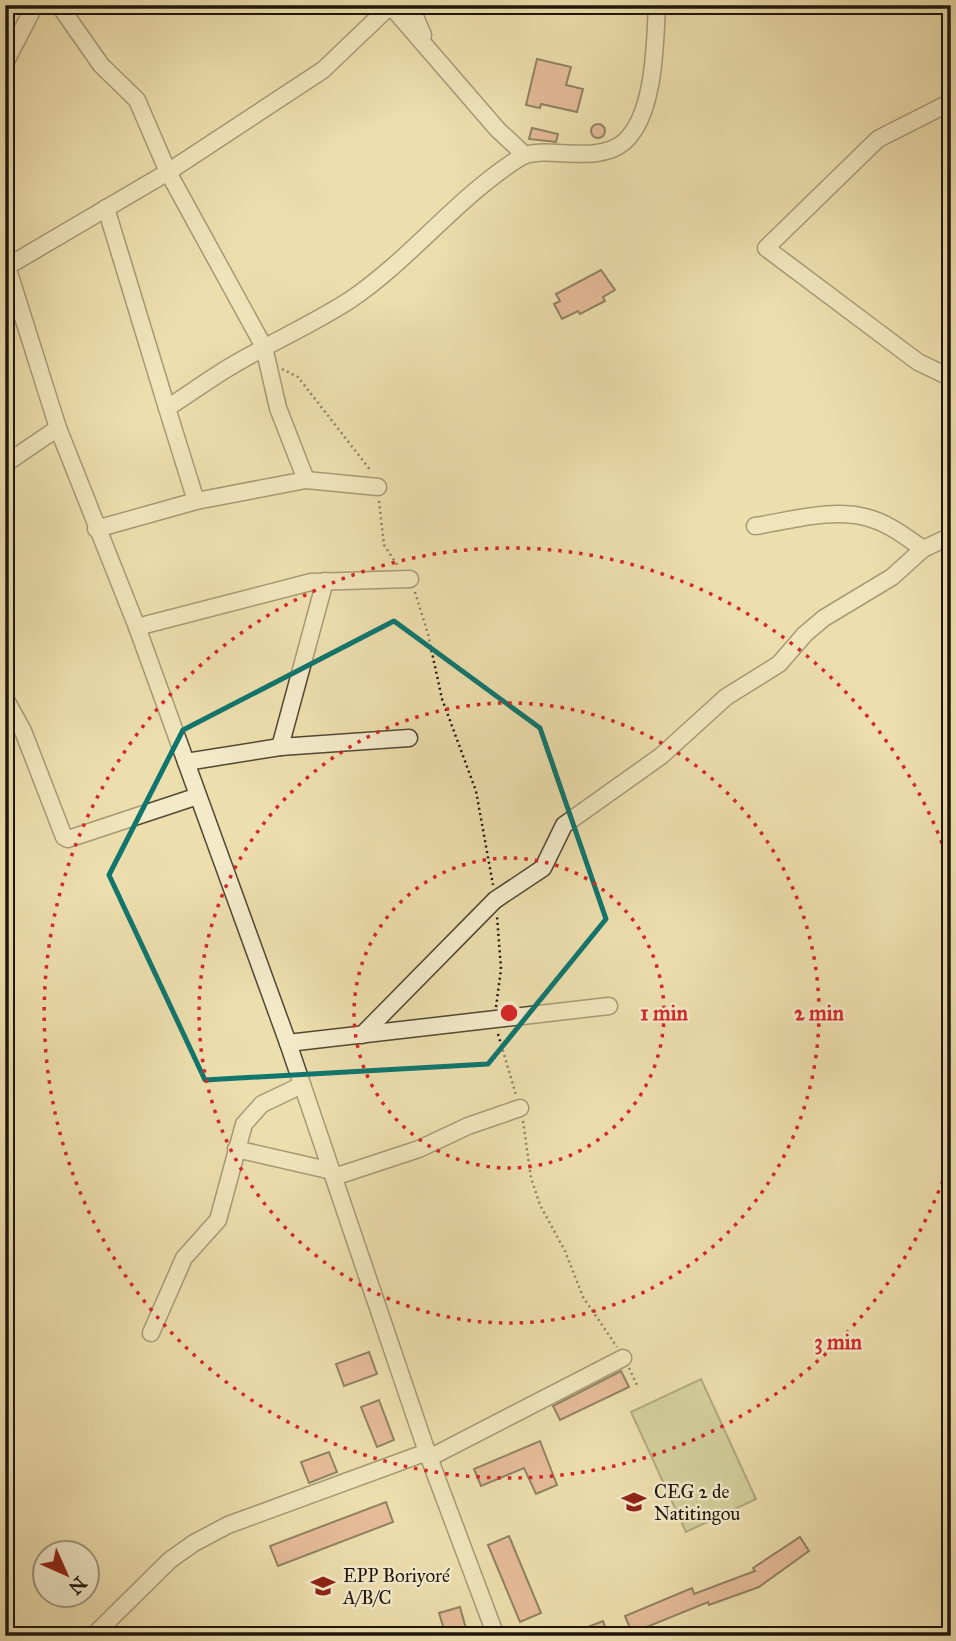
<svg xmlns="http://www.w3.org/2000/svg" width="956" height="1641" font-family="'IM FELL Great Primer',serif">
  <style>
    .grass { fill: #b7c18b; stroke: #6a6c4c; stroke-width: 2 }
    .building { fill: #dd9281; stroke: #1e160d; stroke-width: 2 }
    .lines { fill: none; stroke-linecap: round; stroke-linejoin: round }
    .minor-casing { stroke: #524835; stroke-width: 19 }
    .path { stroke: #1e160d; stroke-width: 2.5; stroke-dasharray: 2 3.5; stroke-linecap: butt }
    .minor { stroke: #f3eaca; stroke-width: 16 }
    .marked { fill: none; stroke: #0f766e; stroke-width: 5; stroke-linejoin: round }
    .ring { fill: none; stroke: #d62828; stroke-width: 3.5; stroke-dasharray: 3.5 7 }
    .labels { text-anchor: middle; stroke-width: 5; stroke-linejoin: round; paint-order: stroke }
    .poi-label { font-size: 19px; fill: #1e160d; stroke: #f3eaca; text-anchor: start }
    .centre { fill: #d62828; stroke: #f3eaca; stroke-width: 3.5 }
    .ring-label { font-size: 21px; text-anchor: middle; font-weight: bold; fill: #d62828; stroke: #f3eaca; stroke-width: 5; stroke-linejoin: round; paint-order: stroke }
  </style>
  <rect width="100%" height="100%" fill="#eddead"/>
  <filter id="stains"><feTurbulence type="fractalNoise" baseFrequency=".00286" numOctaves="4"/><feColorMatrix values="0 0 0 0 .2 0 0 0 0 .09 0 0 0 0 .02 0 0 0 .5 -.17"/></filter>
  <radialGradient id="worn" r=".72"><stop offset=".6" stop-color="#630" stop-opacity="0"/><stop offset="1" stop-color="#630" stop-opacity=".3"/></radialGradient>
  <polygon class="grass" points="701,1379 756,1499 686,1532 631,1412"/>
  <g class="building">
    <polygon points="537,59 571,67 566,85 583,89 577,112 541,104 540,108 526,105"/>
    <circle cx="598" cy="131" r="7"/>
    <polygon points="532,128 558,134 556,142 529,139"/>
    <polygon points="601,270 615,290 603,297 605,301 580,314 578,311 562,319 554,304 560,301 556,294"/>
    <polygon points="369,1352 377,1374 344,1386 336,1364"/>
    <polygon points="621,1371 629,1387 560,1420 553,1406"/>
    <polygon points="379,1400 394,1440 377,1447 361,1407"/>
    <polygon points="540,1441 557,1485 536,1494 524,1468 481,1486 474,1469"/>
    <polygon points="329,1452 337,1472 309,1483 301,1462"/>
    <polygon points="386,1502 393,1522 278,1566 270,1546"/>
    <polygon points="509,1536 541,1613 520,1622 488,1545"/>
    <polygon points="800,1537 809,1551 759,1587 709,1605 708,1602 632,1633 625,1616 692,1588 694,1594 755,1571 753,1568"/>
    <polygon points="460,1607 468,1636 446,1636 439,1613"/>
    <polygon points="603,1621 608,1636 567,1636 567,1635"/>
  </g>
  <g class="lines">
    <g class="minor-casing">
      <g id="minor">
        <polyline points="59,5 101,65 137,100 168,172 264,347 278,408 306,480 196,501"/>
        <polyline points="390,5 498,130 525,155"/>
        <polyline points="410,5 423,35"/>
        <polyline points="5,63 35,5"/>
        <polyline points="951,102 878,139 766,248 918,362 943,374 951,373"/>
        <polyline points="106,208 167,408"/>
        <polyline points="5,260 58,428 137,627 288,1043 427,1452 496,1636"/>
        <polyline points="8,266 168,172 323,70 390,6"/>
        <polyline points="5,464 58,428"/>
        <polyline points="306,480 378,487"/>
        <path d="M755 526C789 521 832 508 865 517 887 522 906 537 923 549L951 536"/>
        <path d="M96 529 196 501 167 408C189 394 211 378 233 365 272 342 313 324 350 300 411 259 458 196 521 157 544 144 596 166 624 142 655 115 655 43 657 5"/>
        <polyline points="137,627 311,582 410,579"/>
        <polyline points="5,698 23,731 64,837 68,839 198,796"/>
        <polyline points="280,747 325,581"/>
        <polyline points="186,762 280,747 409,738"/>
        <polyline points="362,1035 495,900 543,868 564,825 661,756 726,697 779,664 805,634 824,618 892,577 923,549"/>
        <polyline points="288,1043 609,1006"/>
        <polyline points="236,1149 332,1171"/>
        <polyline points="334,1177 419,1149 468,1126 520,1108"/>
        <polyline points="151,1333 184,1258 218,1220 244,1124 262,1104 302,1085"/>
        <polyline points="429,1458 623,1358"/>
        <polyline points="93,1636 170,1560 194,1543 228,1525 427,1452"/>
      </g>
    </g>
    <g class="path">
      <polyline points="282,369 298,377 371,471"/>
      <polyline points="379,501 384,545 398,566"/>
      <polyline points="415,592 428,634 442,699 476,791 493,885"/>
      <polyline points="496,1007 501,969 497,916"/>
      <polyline points="498,1034 516,1095"/>
      <polyline points="523,1121 531,1178 540,1205 565,1251 583,1297 617,1347"/>
      <polyline points="629,1368 637,1385"/>
    </g>
    <use href="#minor" class="minor"/>
  </g>
  <path d="M0 0H956V1641H0ZM394 621 540 728 606 919 488 1064 205 1080 109 875 183 730Z" fill="#eddead" fill-opacity=".55" fill-rule="evenodd"/>
  <path class="marked" d="M394 621 540 728 606 919 488 1064 205 1080 109 875 183 730Z"/>
  <g class="ring">
    <circle cx="509" cy="1013" r="155"/>
    <circle cx="509" cy="1013" r="310"/>
    <path d="M950 1161A465 465 0 1 1 950 865"/>
  </g>
  <defs>
    <g id="school-bare" transform="scale(1.89)"><path d="M0-5L7-2L0 1L-7-2ZM-4 1L0 2.5L4 1V4Q0 6-4 4Z" fill="#8f2418" stroke="#f3eaca" stroke-width="2.5" paint-order="stroke"/></g>
  </defs>
  <g fill-rule="evenodd">
    <use href="#school-bare" x="634" y="1502"/>
    <use href="#school-bare" x="323" y="1586"/>
  </g>
  <g class="labels">
    <g class="poi-label">
      <text x="654" y="1498">CEG 2 de<tspan x="654" dy="22">Natitingou</tspan></text>
      <text x="343" y="1582">EPP Boriyoré<tspan x="343" dy="22">A/B/C</tspan></text>
    </g>
  </g>
  <circle cx="509" cy="1013" r="10" class="centre"/>
  <g class="ring-label">
    <text x="664" y="1020">1 min</text>
    <text x="819" y="1020">2 min</text>
    <text x="838" y="1349">3 min</text>
  </g>
  <rect width="956" height="1641" fill="none" stroke="#eddead" stroke-width="28"/>
  <rect x="7" y="7" width="942" height="1627" fill="none" stroke="#1e160d" stroke-width="3.5"/>
  <rect x="14" y="14" width="928" height="1613" fill="none" stroke="#1e160d" stroke-width="2"/>
  <g transform="translate(66 1574) rotate(135)"><circle r="33" fill="#f3eaca" stroke="#9e957e" stroke-width="2"/>
  <path d="M0-5L12 26L0 18L-12 26Z" fill="#8f2418"/>
  <text y="-10" font-size="19" font-weight="bold" text-anchor="middle" fill="#1e160d">N</text>
  </g>
  <rect width="100%" height="100%" filter="url(#stains)"/>
  <rect width="100%" height="100%" fill="url(#worn)"/>
</svg>
